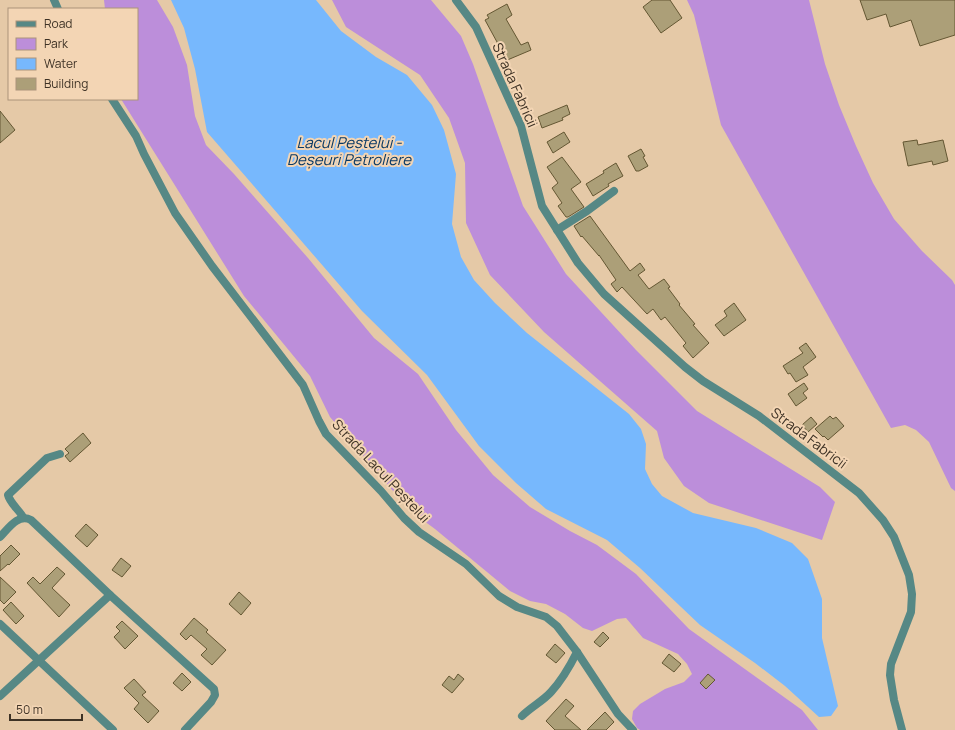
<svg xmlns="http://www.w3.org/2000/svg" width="955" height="730" font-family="Manrope,sans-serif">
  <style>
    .green { fill: #bc8eda }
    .water { fill: #77b8fd }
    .building { fill: #ac9f78; stroke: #645733 }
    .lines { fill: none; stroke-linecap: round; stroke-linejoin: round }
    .street { stroke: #568885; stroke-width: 8 }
    .labels { text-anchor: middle; stroke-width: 4; stroke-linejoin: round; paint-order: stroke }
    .street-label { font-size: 14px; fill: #3e3225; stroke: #f3d5b4 }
    .water-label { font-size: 15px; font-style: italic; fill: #093964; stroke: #f3d5b4 }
  </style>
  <rect width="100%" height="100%" fill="#e5c9a7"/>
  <g class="green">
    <polygon points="104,0 157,0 173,27 187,65 195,116 206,145 234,174 308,258 374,338 418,374 456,430 493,475 530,507 570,531 597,545 636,574 689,629 802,710 818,730 640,730 637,728 632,719 633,711 640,704 665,689 684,682 692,674 687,664 678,654 643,638 626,618 617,619 592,631 583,628 565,614 546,604 530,601 510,591 435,529 412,512 385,482 330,417 310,376 244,296 121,99 137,99 137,9 105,9"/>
    <polygon points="332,0 431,0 461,36 473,64 523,206 566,274 636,350 697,411 820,487 835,502 822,540 709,503 684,486 664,458 657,431 544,332 490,275 466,223 465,163 449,118 420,75 346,27"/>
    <polygon points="687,0 809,0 825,64 839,105 856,146 873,183 894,219 922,251 952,280 955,285 955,491 951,488 929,442 916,430 905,425 891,428 721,125 694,15"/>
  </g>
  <polygon class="water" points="171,0 316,0 341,31 376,57 407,75 432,105 444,130 456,174 452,224 461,257 474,280 495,303 527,333 629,414 641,429 646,444 645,469 652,484 662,496 693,513 756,528 792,543 808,559 822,599 822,638 838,706 831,716 819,717 785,686 755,663 700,625 640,568 607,540 546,509 516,483 479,446 427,375 362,311 207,132 195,69 184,28"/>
  <g class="building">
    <polygon points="652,0 670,0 682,18 661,33 643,7"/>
    <polygon points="860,0 955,0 955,35 920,46 911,20 890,27 886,14 867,20"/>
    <polygon points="507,4 512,15 506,19 521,45 528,42 531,50 505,61 497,42 485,20 489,18 487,15"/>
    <polygon points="567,105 570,114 562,118 563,120 542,128 538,117"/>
    <polygon points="0,111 15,130 0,143"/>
    <polygon points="564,132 570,142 553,153 547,142"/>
    <polygon points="917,140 918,145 943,140 948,161 933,165 932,161 908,166 903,142"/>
    <polygon points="641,149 645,156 643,157 648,166 639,171 636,171 628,156"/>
    <polygon points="562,157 581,182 571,189 584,207 568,217 566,217 558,206 562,203 552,188 558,183 547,167"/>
    <polygon points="616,163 623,176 608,184 609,186 593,196 586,184 604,173 603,171"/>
    <polygon points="590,216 630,271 640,263 645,270 638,275 649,289 664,279 670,287 668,288 680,304 679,305 695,324 693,325 709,343 693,358 683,346 686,343 665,317 661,320 653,309 647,314 622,287 617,292 611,284 616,280 599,255 599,256 582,236 581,237 574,226"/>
    <polygon points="734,303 746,320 724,336 715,325 727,316 724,311"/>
    <polygon points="806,343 816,357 803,367 808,375 796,382 790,373 788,374 783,366 803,353 799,348"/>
    <polygon points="804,383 808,389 803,393 807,398 796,406 788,394"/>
    <polygon points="830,416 833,419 836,417 844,426 828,440 824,436 823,437 815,429"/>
    <polygon points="811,417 817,424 808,432 802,425"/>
    <polygon points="83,433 91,443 70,462 65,456 69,453 65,449"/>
    <polygon points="86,524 98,535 87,547 75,536"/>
    <polygon points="11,545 20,554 9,565 8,564 0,571 0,556"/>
    <polygon points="121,558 131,566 122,577 112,570"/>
    <polygon points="57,567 65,574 52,588 70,605 59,617 27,583 33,577 40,584"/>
    <polygon points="0,577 16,592 4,604 0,600"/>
    <polygon points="239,592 251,603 241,615 229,604"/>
    <polygon points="11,602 24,616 16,624 3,610"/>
    <polygon points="194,618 208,630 206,632 226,650 212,665 201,655 207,649 191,635 186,640 180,634"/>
    <polygon points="122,621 138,636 125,649 114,637 120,631 116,627"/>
    <polygon points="603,632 609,638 600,647 594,642"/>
    <polygon points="555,644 565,653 556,663 546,655"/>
    <polygon points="669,654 681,664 674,672 662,663"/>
    <polygon points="182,673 191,682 182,691 173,683"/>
    <polygon points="458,674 464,679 452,693 442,685 449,676 454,680"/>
    <polygon points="708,674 715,680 706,689 700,683"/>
    <polygon points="134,679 146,692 142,695 159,711 148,723 134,709 139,703 124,688"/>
    <polygon points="566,699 574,706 565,716 581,730 555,730 546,721"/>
    <polygon points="605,712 614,722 606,730 587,730"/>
  </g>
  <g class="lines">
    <g class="street">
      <polyline points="54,0 58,9"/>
      <polyline points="456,0 476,27 521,126 542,206 578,263 604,294 685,367 703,381 759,416 859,493 883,520 894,537 909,575 912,594 911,612 891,664 890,675 894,700 902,730"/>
      <polyline points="112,99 136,136 144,154 175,213 212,266 303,385 319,421 326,434 381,491 404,518 419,532 466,564 499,596 517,607 546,617 557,626 577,652 618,714 633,730"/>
      <polyline points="557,230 587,211 614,191"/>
      <path d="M23 517C19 510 10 503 8 495L47 458 60 454"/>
      <path d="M0 537C8 529 18 513 31 520L110 595 214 689 215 695 211 702 185 730"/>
      <polyline points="0,624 113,730"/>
      <polyline points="0,696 110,595"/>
      <path d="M522 716C531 707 543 701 551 692 562 680 570 666 577 652"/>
    </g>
  </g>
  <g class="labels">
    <g class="street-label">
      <text transform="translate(515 85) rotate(66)" y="5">Strada Fabricii</text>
      <text transform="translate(809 438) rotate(37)" y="5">Strada Fabricii</text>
      <text transform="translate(381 471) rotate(47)" y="5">Strada Lacul Peștelui</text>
    </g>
    <g class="water-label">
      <text x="349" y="148">Lacul Peștelui -<tspan x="349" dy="17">Deșeuri Petroliere</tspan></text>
    </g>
  </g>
  <rect x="8" y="8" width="130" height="92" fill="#f3d5b4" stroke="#ab947b"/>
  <rect x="16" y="21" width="20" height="6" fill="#568885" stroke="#ab947b"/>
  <text x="44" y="28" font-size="12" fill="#3e3225">Road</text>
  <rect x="16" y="38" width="20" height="12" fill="#bc8eda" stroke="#ab947b"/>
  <text x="44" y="48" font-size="12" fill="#3e3225">Park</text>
  <rect x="16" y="58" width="20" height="12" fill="#77b8fd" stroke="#ab947b"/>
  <text x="44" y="68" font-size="12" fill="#3e3225">Water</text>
  <rect x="16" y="78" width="20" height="12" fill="#ac9f78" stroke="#ab947b"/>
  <text x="44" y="88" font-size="12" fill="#3e3225">Building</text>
  <path d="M10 714v6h72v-6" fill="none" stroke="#3e3225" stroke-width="2"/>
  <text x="16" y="714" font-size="12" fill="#3e3225" stroke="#f3d5b4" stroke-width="3" paint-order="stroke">50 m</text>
</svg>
